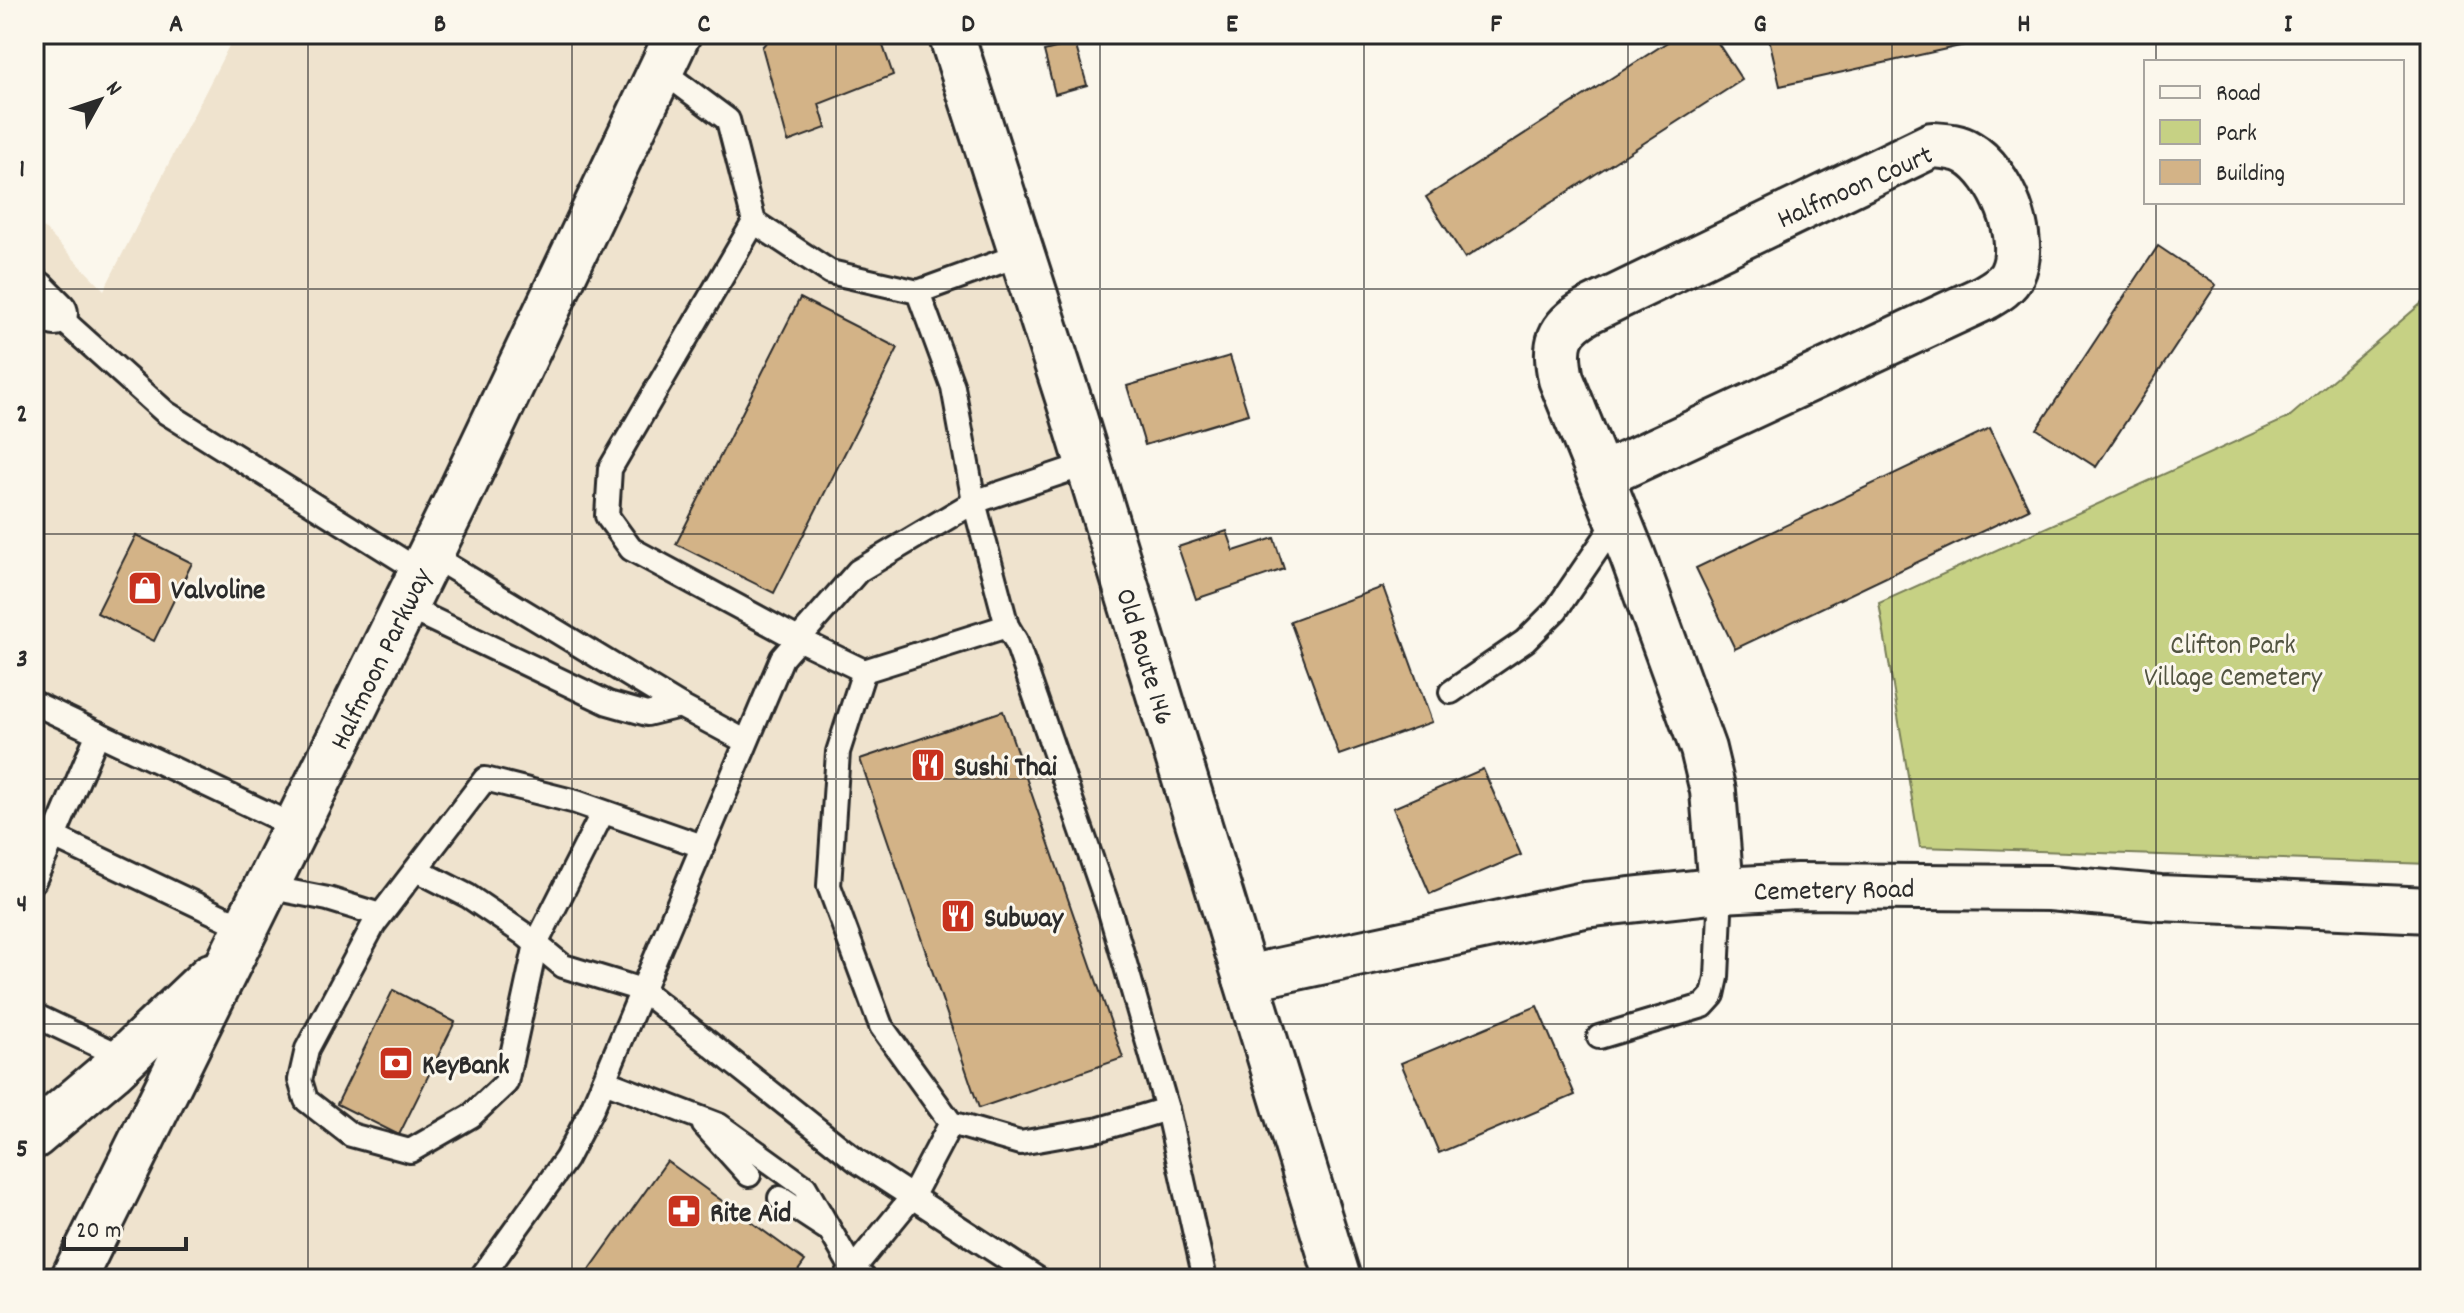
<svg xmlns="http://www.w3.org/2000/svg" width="2464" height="1313" font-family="Dekko,sans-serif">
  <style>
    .built { fill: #efe3ce }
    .green { fill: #c6d184; stroke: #787e58; stroke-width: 2 }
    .building { fill: #d3b387; stroke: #2b2b2b; stroke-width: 2 }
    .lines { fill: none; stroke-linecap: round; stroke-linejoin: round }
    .service-casing { stroke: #2b2b2b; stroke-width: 28 }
    .minor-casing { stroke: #2b2b2b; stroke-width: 50 }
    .tertiary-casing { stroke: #2b2b2b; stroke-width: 50 }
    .primary-casing { stroke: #2b2b2b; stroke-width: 50 }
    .service { stroke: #fbf7ec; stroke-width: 22 }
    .minor { stroke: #fbf7ec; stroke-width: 44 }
    .tertiary { stroke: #fbf7ec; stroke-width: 44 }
    .primary { stroke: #fbf7ec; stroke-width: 44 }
    .grid { fill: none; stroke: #2b2b2b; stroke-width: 2; stroke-opacity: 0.55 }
    .labels { text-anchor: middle; stroke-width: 6; stroke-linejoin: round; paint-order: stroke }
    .street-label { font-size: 28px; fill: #2b2b2b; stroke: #fbf7ec }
    .poi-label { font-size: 28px; font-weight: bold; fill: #2b2b2b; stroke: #fbf7ec; text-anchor: start }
    .park-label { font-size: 28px; fill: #525441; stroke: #fbf7ec }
    .neatline { fill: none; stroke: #2b2b2b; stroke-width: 3 }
    .grid-label { font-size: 26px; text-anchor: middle; font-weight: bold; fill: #2b2b2b }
  </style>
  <rect width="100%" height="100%" fill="#fbf7ec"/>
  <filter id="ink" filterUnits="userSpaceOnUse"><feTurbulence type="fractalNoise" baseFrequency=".0125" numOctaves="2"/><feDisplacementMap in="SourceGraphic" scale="16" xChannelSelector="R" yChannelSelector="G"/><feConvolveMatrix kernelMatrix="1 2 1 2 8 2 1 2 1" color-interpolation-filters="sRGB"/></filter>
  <g filter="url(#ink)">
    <polygon class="built" points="235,34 934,34 1231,980 1313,1279 34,1279 34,218 104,290"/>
    <polygon class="green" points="2430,296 2430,864 1920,847 1879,603 2288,418"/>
    <g class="building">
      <polygon points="773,34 879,34 893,75 819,104 826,128 788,142 762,47"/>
      <polygon points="1680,34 1712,34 1742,80 1465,258 1426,197"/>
      <polygon points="1768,34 2014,34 1780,86"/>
      <polygon points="1075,43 1087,85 1055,94 1044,51"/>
      <polygon points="2158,246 2216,285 2096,467 2037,429"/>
      <polygon points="800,298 898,348 774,593 676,544"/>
      <polygon points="1230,356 1248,414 1145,445 1127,386"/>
      <polygon points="1990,428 2029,509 1735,649 1696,568"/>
      <polygon points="1227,531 1234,551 1274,538 1284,569 1196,599 1178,547"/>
      <polygon points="136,535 192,563 154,641 97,613"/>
      <polygon points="1383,587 1432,722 1339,755 1290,621"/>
      <polygon points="1003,711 1123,1058 979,1108 860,759"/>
      <polygon points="1483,769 1521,855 1430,894 1393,808"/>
      <polygon points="393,990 455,1022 399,1135 337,1104"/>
      <polygon points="1537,1006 1575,1095 1439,1153 1401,1063"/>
      <polygon points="667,1161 805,1261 792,1279 583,1279"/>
    </g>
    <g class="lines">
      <g class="service-casing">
        <g id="service">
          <polyline points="661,70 728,120 754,222 830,272 918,292 953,387 974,502 1007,626 1016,641 1111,915 1167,1109 1205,1279"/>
          <polyline points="754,222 610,469 607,516 631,549 798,639 864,671 1007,626"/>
          <polyline points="918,292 1022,254"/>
          <polyline points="55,313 165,412 421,572"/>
          <polyline points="429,554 680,706 745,741"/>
          <polyline points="404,606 608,703 647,714 680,706"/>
          <polyline points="864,671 838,752 829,886 881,1026 951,1123 1020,1143 1100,1129 1167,1109"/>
          <polyline points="1451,692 1525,641 1556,610 1618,519"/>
          <polyline points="34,703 296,827"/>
          <polyline points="98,733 54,837 246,928"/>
          <polyline points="603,812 536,944 506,1083 471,1116 410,1151 351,1135 306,1100 300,1080 307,1049 374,924 485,779 576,802 702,846"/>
          <polyline points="417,870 468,896 524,934 563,966 642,990 857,1161 1038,1279"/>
          <polyline points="34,881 54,837"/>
          <polyline points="267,887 328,899 380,915"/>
          <polyline points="34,1015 125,1058"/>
          <polyline points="1599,1037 1703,1006 1713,995 1717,977 1721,890"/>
          <polyline points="604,1081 719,1125 805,1187 853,1270 865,1279"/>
          <polyline points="704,1125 749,1175"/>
          <polyline points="780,1198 826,1228"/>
          <polyline points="480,1279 566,1159 592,1109 782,658 858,571 974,502 1087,464"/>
          <polyline points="845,1279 912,1197 951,1123"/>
        </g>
      </g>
      <g class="minor-casing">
        <g id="minor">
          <polyline points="34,292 55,313"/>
          <path d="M1601 476 1984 298C1994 292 2007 285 2012 274 2029 239 2001 172 1968 153 1957 146 1945 146 1932 145L1590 310C1557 328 1554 344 1561 379L1632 554 1703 749 1713 791 1721 890"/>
        </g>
      </g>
      <g class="tertiary-casing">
        <g id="tertiary">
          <polyline points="951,34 1071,407 1338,1279"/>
          <polyline points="1246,978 1584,905 1721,890 1797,886 2050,888 2160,898 2430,910"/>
        </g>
      </g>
      <g class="primary-casing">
        <g id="primary">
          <polyline points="34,1136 112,1070 211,976"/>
          <polyline points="73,1279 455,504 678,34"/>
        </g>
      </g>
      <use href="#service" class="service"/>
      <use href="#minor" class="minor"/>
      <use href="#tertiary" class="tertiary"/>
      <use href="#primary" class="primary"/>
    </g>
  </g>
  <path class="grid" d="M308 34V1279M572 34V1279M836 34V1279M1100 34V1279M1364 34V1279M1628 34V1279M1892 34V1279M2156 34V62M2156 202V1279M34 289H2430M34 534H2430M34 779H2430M34 1024H2430"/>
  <defs>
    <g id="shop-square" transform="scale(1.8)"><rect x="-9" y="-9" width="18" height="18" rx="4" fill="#c8321e" stroke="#fbf7ec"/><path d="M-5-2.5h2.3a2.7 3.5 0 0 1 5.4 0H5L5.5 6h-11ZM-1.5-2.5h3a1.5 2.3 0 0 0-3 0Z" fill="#fff"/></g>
    <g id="restaurant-square" transform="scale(1.8)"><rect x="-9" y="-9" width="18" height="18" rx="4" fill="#c8321e" stroke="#fbf7ec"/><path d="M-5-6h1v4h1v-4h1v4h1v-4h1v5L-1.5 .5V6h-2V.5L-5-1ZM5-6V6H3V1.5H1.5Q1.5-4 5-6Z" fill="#fff"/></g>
    <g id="bank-square" transform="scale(1.8)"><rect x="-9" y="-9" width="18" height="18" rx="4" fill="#c8321e" stroke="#fbf7ec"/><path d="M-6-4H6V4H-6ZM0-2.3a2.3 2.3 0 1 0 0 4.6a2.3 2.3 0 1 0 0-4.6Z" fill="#fff"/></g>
    <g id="pharmacy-square" transform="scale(1.8)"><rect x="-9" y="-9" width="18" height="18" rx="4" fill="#c8321e" stroke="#fbf7ec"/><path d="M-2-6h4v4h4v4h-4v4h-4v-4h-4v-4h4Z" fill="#fff"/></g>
  </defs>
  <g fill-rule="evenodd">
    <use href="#shop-square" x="145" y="588"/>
    <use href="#restaurant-square" x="928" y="765"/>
    <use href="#restaurant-square" x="958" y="916"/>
    <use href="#bank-square" x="396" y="1063"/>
    <use href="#pharmacy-square" x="684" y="1211"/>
  </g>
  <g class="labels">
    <g class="street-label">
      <text transform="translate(1854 185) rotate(-24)" y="10">Halfmoon Court</text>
      <text transform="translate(1147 656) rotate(73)" y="10">Old Route 146</text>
      <text transform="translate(379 658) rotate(-64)" y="10">Halfmoon Parkway</text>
      <text transform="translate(1834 888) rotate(-1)" y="10">Cemetery Road</text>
    </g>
    <g class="poi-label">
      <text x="171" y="598">Valvoline</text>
      <text x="954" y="775">Sushi Thai</text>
      <text x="984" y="926">Subway</text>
      <text x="422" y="1073">KeyBank</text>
      <text x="710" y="1221">Rite Aid</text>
    </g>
    <g class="park-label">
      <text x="2233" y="653">Clifton Park<tspan x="2233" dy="32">Village Cemetery</tspan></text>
    </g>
  </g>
  <rect width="2464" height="1313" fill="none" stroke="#fbf7ec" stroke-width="88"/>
  <rect x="2144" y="60" width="260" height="144" fill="#fbf7ec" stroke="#a8a59f" stroke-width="2"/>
  <rect x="2160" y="86" width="40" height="12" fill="#fbf7ec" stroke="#a8a59f" stroke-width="2"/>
  <text x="2216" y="100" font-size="24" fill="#2b2b2b">Road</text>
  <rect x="2160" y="120" width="40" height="24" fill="#c6d184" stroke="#a8a59f" stroke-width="2"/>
  <text x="2216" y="140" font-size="24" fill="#2b2b2b">Park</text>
  <rect x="2160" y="160" width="40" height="24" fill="#d3b387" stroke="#a8a59f" stroke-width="2"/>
  <text x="2216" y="180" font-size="24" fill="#2b2b2b">Building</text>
  <g transform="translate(100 100) rotate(50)" stroke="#fbf7ec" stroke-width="6" paint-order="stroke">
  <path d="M0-6L14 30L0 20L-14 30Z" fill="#2b2b2b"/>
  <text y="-12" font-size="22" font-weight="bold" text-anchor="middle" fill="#2b2b2b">N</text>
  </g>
  <path d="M64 1237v12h122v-12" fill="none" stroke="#2b2b2b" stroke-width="4"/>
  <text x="76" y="1237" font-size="24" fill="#2b2b2b" stroke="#fbf7ec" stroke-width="6" paint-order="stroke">20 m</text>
  <rect x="44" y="44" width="2376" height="1225" class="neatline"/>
  <g class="grid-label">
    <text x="176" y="31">A</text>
    <text x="440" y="31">B</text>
    <text x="704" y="31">C</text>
    <text x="968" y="31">D</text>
    <text x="1232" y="31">E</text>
    <text x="1496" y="31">F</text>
    <text x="1760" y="31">G</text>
    <text x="2024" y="31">H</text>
    <text x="2288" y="31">I</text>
    <text x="22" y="176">1</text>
    <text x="22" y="421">2</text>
    <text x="22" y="666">3</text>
    <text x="22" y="911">4</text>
    <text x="22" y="1156">5</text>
  </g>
</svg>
